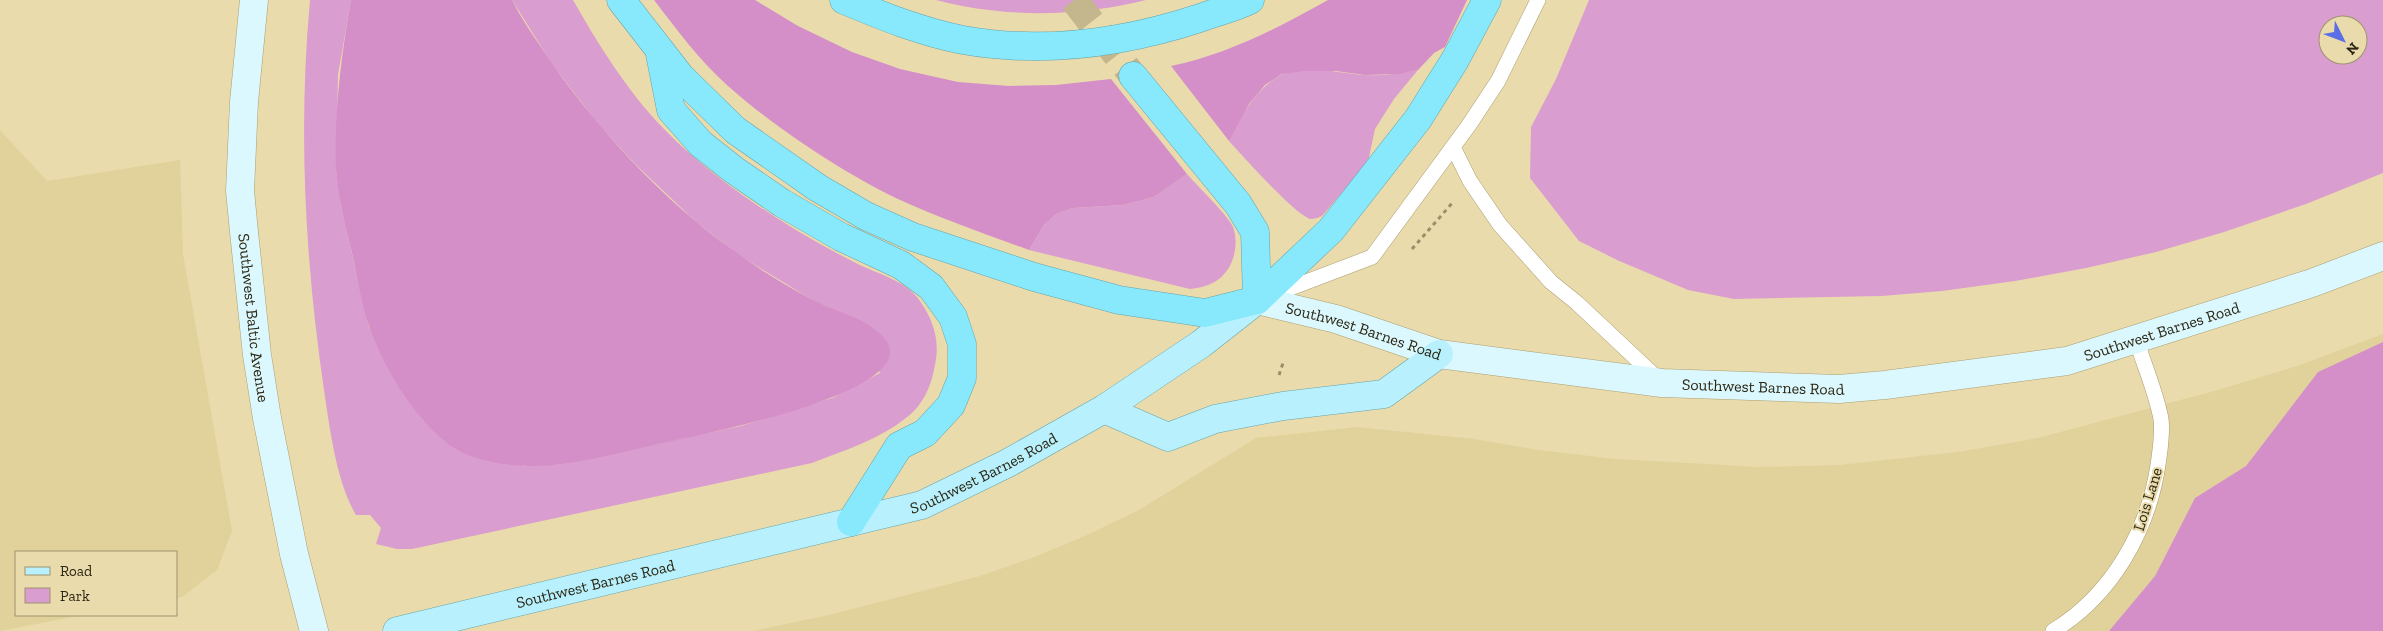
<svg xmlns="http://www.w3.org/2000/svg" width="2383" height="631" font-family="'Zilla Slab',serif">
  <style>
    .built { fill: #e1d19a }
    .green { fill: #da9dcf; fill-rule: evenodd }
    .forest { fill: #d48ec8 }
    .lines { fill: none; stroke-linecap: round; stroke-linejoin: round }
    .highway-tunnel { stroke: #c4b78d; stroke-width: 28; stroke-dasharray: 28 14; stroke-linecap: butt }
    .lane-casing { stroke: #ac9e71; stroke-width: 16 }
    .secondary-casing { stroke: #ac9e71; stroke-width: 29 }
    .primary-casing { stroke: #67a4aa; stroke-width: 29 }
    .highway-casing { stroke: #67a4aa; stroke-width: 29 }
    .path { stroke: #998f6b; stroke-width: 3; stroke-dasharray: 4 4; stroke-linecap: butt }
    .lane { stroke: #fff; stroke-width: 15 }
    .secondary { stroke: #dbf8fe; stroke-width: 28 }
    .primary { stroke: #b8f1fd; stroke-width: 28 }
    .highway { stroke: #88e8fc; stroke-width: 28 }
    .labels { text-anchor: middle; stroke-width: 4; stroke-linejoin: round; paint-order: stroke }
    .street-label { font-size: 16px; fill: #2b2613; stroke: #eadbac }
  </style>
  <rect width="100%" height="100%" fill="#eadbac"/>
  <g class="built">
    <polygon points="0,130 47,181 180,160 183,254 232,531 217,570 182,597 176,598 176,552 16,552 16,615 83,615 0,631"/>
    <polygon points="2383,334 2383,342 2318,372 2246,466 2195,498 2155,576 2109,631 753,631 829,615 980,576 1032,558 1085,536 1139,510 1256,438 1357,427 1474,439 1538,450 1615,459 1758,467 1841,465 1958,452 2038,438 2218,390 2300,365"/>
  </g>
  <g class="green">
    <path d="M310 0H351L338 75 336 171 341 206 369 327 398 385 423 420 467 454 525 466 563 464 741 426 832 398 880 373 850 316 814 301 737 254 695 221 635 164 598 124 552 64 512 0H573C594 37 617 74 644 107 685 156 742 197 796 230 816 242 836 253 856 263 877 274 906 280 920 301 934 321 940 341 935 365 932 382 926 399 913 412 886 437 846 450 812 463L412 549H397L376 544 381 528 370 515H356C336 481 330 429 324 390 305 260 298 131 310 0Z"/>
    <path d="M936 0H1146C1078 17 1004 18 936 0Z"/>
    <path d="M1589 0H2383V173L2306 204 2224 232 2156 252 2086 268 2015 281 1942 291 1882 296 1734 299 1688 290 1617 260 1579 241 1530 178 1531 127 1556 79ZM2328 25H2358V55H2328Z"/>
    <path d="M1418 70 1394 99 1375 129 1368 162 1322 216C1318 218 1314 219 1311 219 1296 216 1241 154 1229 141 1241 116 1255 89 1281 75 1302 64 1341 73 1364 75 1382 76 1400 74 1418 70Z"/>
    <path d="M1187 174C1199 188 1225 212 1233 227 1236 235 1236 243 1235 250 1231 275 1214 287 1190 289L1029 250 1044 225 1056 214 1073 208 1123 205 1154 197Z"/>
  </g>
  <g class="forest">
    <path d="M351 0H512C521 18 532 34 543 50 592 124 664 202 737 253 760 270 787 286 813 300 834 311 877 321 888 344 913 396 684 438 650 446 622 452 592 460 563 464 534 468 496 466 468 455 424 437 386 372 370 329 362 306 358 280 353 257 346 228 338 199 336 169 334 112 341 57 351 0Z"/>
    <path d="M654 0H755L798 26 852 52 900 69 958 82 1009 86 1056 85 1111 79 1187 174 1154 197 1123 205 1073 208 1056 214 1044 225 1029 250C985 234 940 218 898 199 842 172 774 127 728 86 700 61 677 30 654 0Z"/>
    <path d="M1328 0H1467L1445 47 1434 53 1418 70 1399 74 1365 75 1336 71H1303L1282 74 1265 85 1249 104 1229 141 1171 66C1228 54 1278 28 1328 0Z"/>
    <polygon points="2383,342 2383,631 2109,631 2155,576 2195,498 2246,466 2318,372"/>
  </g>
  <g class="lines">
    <polyline class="highway-tunnel" points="1074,0 1133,76"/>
    <g class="lane-casing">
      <g id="lane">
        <polyline points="1453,147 1470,181 1500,225 1551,282 1577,303 1659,380"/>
        <polyline points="1272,295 1372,257 1469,125 1498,81 1538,0"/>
        <path d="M2053 631C2112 595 2148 531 2158 465 2160 450 2163 434 2161 419 2156 392 2144 365 2136 339"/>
      </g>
    </g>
    <g class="secondary-casing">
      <g id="secondary">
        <path id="s1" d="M254 0 244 102 240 191 244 232 257 355 267 418 294 554 314 631"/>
        <path id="s2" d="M1257 300 1336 319 1439 354 1662 383 1839 389 1885 385 2067 361 2312 283 2383 256"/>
      </g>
    </g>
    <g class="primary-casing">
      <g id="primary">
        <polyline points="1104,409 1168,437 1215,419 1283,406 1384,394 1439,354"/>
        <path id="s3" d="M397 631 922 505 1008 463 1104 409 1201 344 1257 300"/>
      </g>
    </g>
    <g class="highway-casing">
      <g id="highway">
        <polyline points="621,0 680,76 735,130 818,188 866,216 913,237 1034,277 1119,300 1205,313 1257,300 1331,230 1418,119 1455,60 1487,0"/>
        <path d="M844 0C882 16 922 32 963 40 1042 54 1124 43 1200 18 1216 12 1234 8 1250 0"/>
        <polyline points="660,54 671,110 701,144 734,170 782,203 841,237 901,265 931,287 953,317 962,344 962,378 951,405 925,433 899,446 851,522"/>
        <polyline points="1133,76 1238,204 1255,232 1257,300"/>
      </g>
    </g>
    <g class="path">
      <polyline points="1412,249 1454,201"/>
      <polyline points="1279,375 1284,360"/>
    </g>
    <use href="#lane" class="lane"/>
    <use href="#secondary" class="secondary"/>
    <use href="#primary" class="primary"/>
    <use href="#highway" class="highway"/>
  </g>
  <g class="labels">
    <g class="street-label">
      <text dy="6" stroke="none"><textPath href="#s1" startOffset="319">Southwest Baltic Avenue</textPath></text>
      <text dy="6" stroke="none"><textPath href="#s2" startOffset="111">Southwest Barnes Road</textPath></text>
      <text dy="6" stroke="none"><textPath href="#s2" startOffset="921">Southwest Barnes Road</textPath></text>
      <text dy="6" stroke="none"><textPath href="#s2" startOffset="516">Southwest Barnes Road</textPath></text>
      <text dy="6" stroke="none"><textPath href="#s3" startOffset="609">Southwest Barnes Road</textPath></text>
      <text transform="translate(2147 499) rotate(-73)" y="6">Lois Lane</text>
      <text dy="6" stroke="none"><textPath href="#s3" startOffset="204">Southwest Barnes Road</textPath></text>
    </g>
  </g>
  <rect x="15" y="551" width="162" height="65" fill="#eadbac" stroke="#9e936f"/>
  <rect x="25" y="567" width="25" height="8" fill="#b8f1fd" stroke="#9e936f"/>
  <text x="60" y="576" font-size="15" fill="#2b2613">Road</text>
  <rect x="25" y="588" width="25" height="15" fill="#da9dcf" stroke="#9e936f"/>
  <text x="60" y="601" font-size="15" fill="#2b2613">Park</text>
  <g transform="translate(2343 40) rotate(132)"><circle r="24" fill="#eadbac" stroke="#9e936f"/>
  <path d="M0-4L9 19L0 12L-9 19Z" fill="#5b6ee5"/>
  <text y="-8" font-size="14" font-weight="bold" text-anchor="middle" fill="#2b2613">N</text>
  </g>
</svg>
